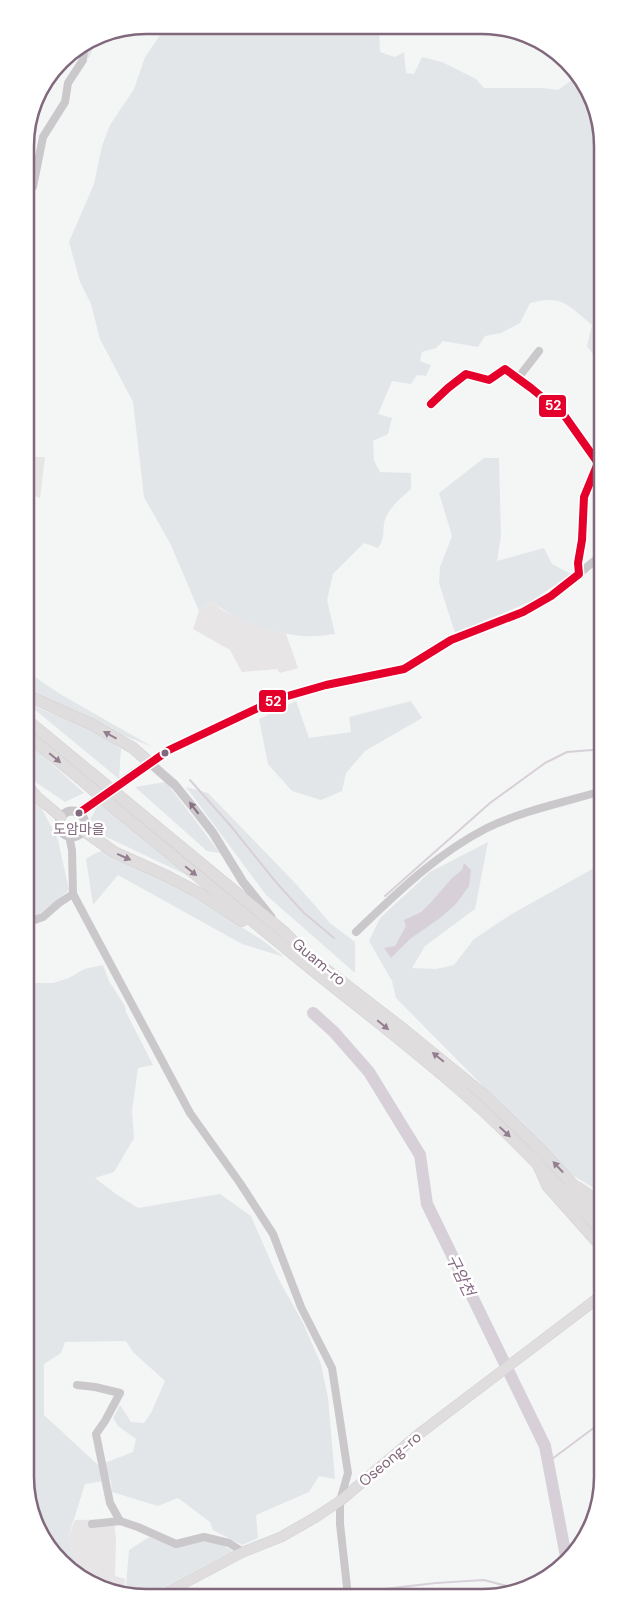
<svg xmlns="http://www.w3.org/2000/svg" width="628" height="1623" font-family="'DM Sans','Noto Sans KR',sans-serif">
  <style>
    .built { fill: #e7e5e6 }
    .green { fill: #e3e6e8 }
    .water { fill: #d8d0d8 }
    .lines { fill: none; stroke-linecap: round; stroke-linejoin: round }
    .stream { stroke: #d8d0d8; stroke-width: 2 }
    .river { stroke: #d8d0d8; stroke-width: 12 }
    .secondary-casing { stroke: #d2d1d2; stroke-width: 11 }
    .primary-casing { stroke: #d2d1d2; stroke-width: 12 }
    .minor { stroke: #cac8ca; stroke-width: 8 }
    .tertiary { stroke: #cac8ca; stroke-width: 9 }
    .secondary { stroke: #dfddde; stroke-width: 10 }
    .primary { stroke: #dfddde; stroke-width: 11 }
    .primary-bridge-casing { stroke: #d2d1d2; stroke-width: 12; stroke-linecap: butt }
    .primary-bridge { stroke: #dfddde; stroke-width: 11 }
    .bus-1-casing { stroke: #fff; stroke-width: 11 }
    .bus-1 { stroke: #e4002b; stroke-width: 8 }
    .oneway { fill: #947f90 }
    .oneway2 { fill: #887284 }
    .bus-dot { fill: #81687c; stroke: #fff; stroke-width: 2 }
    .labels { text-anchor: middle; stroke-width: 5; stroke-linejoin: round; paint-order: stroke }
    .bus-label { font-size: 14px; fill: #81687c; stroke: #fff }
    .street-label { font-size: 15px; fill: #81687c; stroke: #fff }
    .water-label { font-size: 16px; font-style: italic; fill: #856984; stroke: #fff }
    .rim { fill: none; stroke: #81687c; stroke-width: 2.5 }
    .line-badge { stroke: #fff; stroke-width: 2 }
    .badge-label { font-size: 14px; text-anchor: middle; font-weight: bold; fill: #fff }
  </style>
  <rect width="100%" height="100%" fill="#f4f5f5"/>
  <g class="built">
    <polygon points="29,457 45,457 40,498 26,492 26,468"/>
    <polygon points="212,601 222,610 249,623 277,632 286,634 298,668 280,673 277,669 242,672 230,650 193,629 199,611"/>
    <polygon points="26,792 41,807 26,821"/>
    <polygon points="114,1519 116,1540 115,1576 125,1579 124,1596 80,1573 68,1538 75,1520"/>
  </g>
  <g class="green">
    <path d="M167 25 379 27 380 52 395 57 404 52 406 73 414 74 422 57 442 62 476 79 484 88H543L558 90 576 77 601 122V365L587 346 592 325C569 306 562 294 530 303L520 323 501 333 485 336 478 347 443 341 436 348 422 352 420 361 431 365 426 376 417 375 411 384 392 381 378 414 392 418 388 434 373 441 374 461 380 472 411 473V489C403 496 391 506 386 517 381 528 387 536 378 548L364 543 333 574 327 600 335 634C325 635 314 637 303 636 272 633 236 622 212 601L199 611 171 545 144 497 133 402 100 339 91 304 80 282 69 242 94 184 102 146 110 125 134 89 145 57Z"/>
    <polygon points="98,35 89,58 70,53"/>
    <polygon points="484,458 499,458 501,536 497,561 544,548 552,564 571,574 532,601 455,633 439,583 440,567 452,536 439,493"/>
    <polygon points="26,671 60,694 153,747 120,734 26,688"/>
    <polygon points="296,701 309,738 351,732 349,717 411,701 422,718 365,751 346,773 342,791 321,800 292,791 268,764 259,719"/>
    <polygon points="28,704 91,729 121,749 119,779"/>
    <polygon points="26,742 34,748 84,793 65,802 37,783 26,771"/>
    <polygon points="166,782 220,853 207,851 135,787"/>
    <polygon points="186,787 208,793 297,885 330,923 355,942 355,973 266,895"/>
    <polygon points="99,803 193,878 98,833 89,822"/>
    <polygon points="41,807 58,840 69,890 26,925 26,821"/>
    <polygon points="488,842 475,909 425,946 412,968 436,969 454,965 474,939 510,915 594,868 602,866 602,1193 569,1173 396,998 392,981 369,941 380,918 430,872"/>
    <polygon points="103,850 170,882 262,940 284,957 242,944 118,875 93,905 86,859 92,855"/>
    <polygon points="27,965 35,983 53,983 69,978 84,969 103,965 109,981 125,1006 126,1012 153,1065 138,1068 132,1111 134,1138 114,1172 95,1178 116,1194 138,1208 220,1194 251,1216 278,1278 303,1323 321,1364 328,1398 335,1479 319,1476 309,1492 256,1515 258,1538 242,1545 213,1530 210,1522 178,1498 158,1506 112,1492 111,1481 102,1464 133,1452 136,1439 118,1426 113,1418 120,1405 131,1422 144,1423 151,1413 165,1381 133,1352 126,1341 65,1342 61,1353 44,1364 44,1415 98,1465 104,1481 85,1484 68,1538 80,1573 61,1563 27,1501"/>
    <polygon points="149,1537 178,1547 205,1541 222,1545 233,1551 147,1596 125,1596 129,1550"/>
  </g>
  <polygon class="water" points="464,863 471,870 469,886 456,904 440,918 410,939 391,958 384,948 395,946 406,926 404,920 421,912 433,900 452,878 462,870"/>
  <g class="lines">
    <g class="stream">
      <polyline points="190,780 230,825 275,881 303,912 334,938"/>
      <polyline points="385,896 490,803 545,763 567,752 592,750 602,752"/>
      <polyline points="548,1462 603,1421"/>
      <polyline points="349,1593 436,1583 484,1580 522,1590"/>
      <polyline points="312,1596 344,1593"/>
    </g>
    <polyline class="river" points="313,1013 334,1032 369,1072 420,1155 427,1204 545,1446 567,1562"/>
    <g class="secondary-casing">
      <g id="secondary">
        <polyline points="26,783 37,797 61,817"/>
        <polyline points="79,813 150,763"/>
        <polyline points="538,1166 547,1186 602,1248"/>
        <polyline points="578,1187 602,1203"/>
        <polyline points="160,1596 243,1552 281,1537 316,1517 340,1501 419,1434 602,1295"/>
      </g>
    </g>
    <g class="primary-casing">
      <g id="primary">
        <polyline points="26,695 91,724 133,748 150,763"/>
        <polyline points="26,719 90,772"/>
        <polyline points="26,734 84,782"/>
        <polyline points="124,800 284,932 311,958 398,1025 484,1095 541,1150 602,1216"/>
        <path d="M113 807C181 862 248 918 315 972 364 1011 413 1049 459 1089 510 1133 555 1183 602 1230"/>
        <polyline points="83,830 114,852 167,876 199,893 242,921"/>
      </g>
    </g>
    <g class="minor">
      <polyline points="25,198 33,187 43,137 65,102 68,83 83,60 85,43"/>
      <polyline points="518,378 539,351"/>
      <polyline points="579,574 601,555"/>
      <polyline points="150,763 169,750 277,699 326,685 404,669 451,640 523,612 551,596 579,574 578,563 582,540 584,497 598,463 564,415 531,388 505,369 489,380 466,374 448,388 431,404"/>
      <polyline points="69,836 72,850 73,894 190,1113 240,1183 273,1234 301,1307 332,1368 348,1473 340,1501 340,1524 348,1596"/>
      <polyline points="26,923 43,917 59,903 73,894"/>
      <path d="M356 932C396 894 435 855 485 829 518 812 565 802 602 791"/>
      <polyline points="77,1385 95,1387 120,1393 105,1421 96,1434 110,1503 120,1521"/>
      <polyline points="92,1524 120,1521 138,1527 176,1544 204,1537 229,1543 243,1552"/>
    </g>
    <g class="tertiary">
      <polyline points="150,763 175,785 192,806 213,833 243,882 271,917"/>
      <circle cx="72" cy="824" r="13"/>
    </g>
    <use href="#secondary" class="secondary"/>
    <use href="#primary" class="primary"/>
    <g class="primary-bridge-casing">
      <g id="primary-bridge">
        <polyline points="90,772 124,800"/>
        <polyline points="84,782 113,807"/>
      </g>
    </g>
    <use href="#primary-bridge" class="primary-bridge"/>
    <g class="bus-1-casing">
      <polyline id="bus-1" points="79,813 169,750 277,699 326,685 404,669 451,640 523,612 551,596 579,574 578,563 582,540 584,497 598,463 564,415 531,388 505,369 489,380 466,374 448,388 431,404"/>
    </g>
    <use href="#bus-1" class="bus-1"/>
  </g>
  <defs><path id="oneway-solid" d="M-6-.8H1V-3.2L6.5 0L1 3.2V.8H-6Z" transform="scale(1.25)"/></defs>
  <g class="oneway">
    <use href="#oneway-solid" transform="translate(110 735) rotate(-151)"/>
    <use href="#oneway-solid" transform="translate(55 758) rotate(40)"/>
    <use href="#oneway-solid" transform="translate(124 857) rotate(24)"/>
    <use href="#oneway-solid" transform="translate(191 871) rotate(39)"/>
    <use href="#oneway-solid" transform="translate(383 1025) rotate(40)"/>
    <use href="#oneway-solid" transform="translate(438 1057) rotate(-141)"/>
    <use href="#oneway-solid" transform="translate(505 1132) rotate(43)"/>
    <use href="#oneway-solid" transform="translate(558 1167) rotate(-133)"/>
  </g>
  <use class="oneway2" href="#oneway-solid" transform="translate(194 808) rotate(-128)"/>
  <g class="bus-dot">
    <circle cx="165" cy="753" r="4.5"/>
    <circle cx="79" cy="813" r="4.5"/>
  </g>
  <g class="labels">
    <g class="bus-label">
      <text x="79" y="834">도암마을</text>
    </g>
    <g class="street-label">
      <text transform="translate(319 962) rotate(40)" y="5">Guam-ro</text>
      <text transform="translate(390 1459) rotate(-40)" y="5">Oseong-ro</text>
    </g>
    <g class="water-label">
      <text transform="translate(461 1275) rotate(64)" y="6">구암천</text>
    </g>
  </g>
  <path d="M0 0H628V1623H0ZM146 34H482A112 112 0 0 1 594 146V1477A112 112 0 0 1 482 1589H146A112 112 0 0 1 34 1477V146A112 112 0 0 1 146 34Z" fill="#fff" fill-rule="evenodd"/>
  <path class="rim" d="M146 34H482A112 112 0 0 1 594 146V1477A112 112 0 0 1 482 1589H146A112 112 0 0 1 34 1477V146A112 112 0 0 1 146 34Z"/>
  <g class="line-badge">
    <rect x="538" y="394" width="29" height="24" rx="5" fill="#e4002b"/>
    <rect x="258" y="689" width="29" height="24" rx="5" fill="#e4002b"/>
  </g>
  <g class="badge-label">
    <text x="553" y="410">52</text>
    <text x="273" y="706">52</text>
  </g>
</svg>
